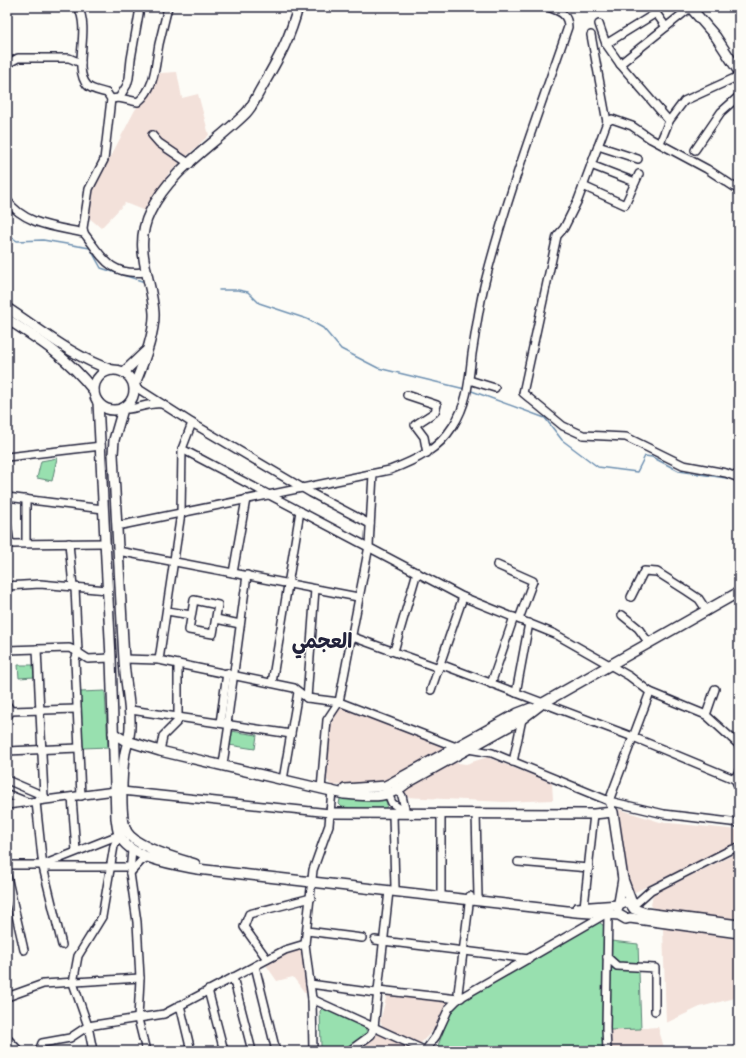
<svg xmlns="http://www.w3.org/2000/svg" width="746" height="1058" font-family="Caveat,'Playpen Sans Arabic',sans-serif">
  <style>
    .built { fill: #f3e1da }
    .green { fill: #98e0af; stroke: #5d8175 }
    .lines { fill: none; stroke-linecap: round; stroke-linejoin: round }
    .stream { stroke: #6c8fb0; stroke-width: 1.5 }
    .minor-casing { stroke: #22223b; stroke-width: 10 }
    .major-casing { stroke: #22223b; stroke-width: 12 }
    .minor { stroke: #fdfcf7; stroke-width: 7 }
    .major { stroke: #fdfcf7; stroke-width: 9 }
    .labels { text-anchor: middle; stroke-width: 3; stroke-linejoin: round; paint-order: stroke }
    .district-label { font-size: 20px; font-weight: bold; fill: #22223b; stroke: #fdfcf7 }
  </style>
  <rect width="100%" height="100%" fill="#fdfcf7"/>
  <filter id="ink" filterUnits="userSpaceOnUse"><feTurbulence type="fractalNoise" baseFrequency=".025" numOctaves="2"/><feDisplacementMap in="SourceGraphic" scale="8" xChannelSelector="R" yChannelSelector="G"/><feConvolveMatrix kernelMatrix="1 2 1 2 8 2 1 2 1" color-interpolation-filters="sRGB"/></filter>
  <g filter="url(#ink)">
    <g class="built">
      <polygon points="177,72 182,98 198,94 209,135 169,173 145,211 125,203 101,228 87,216 91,194 135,110 156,82 160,73"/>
      <polygon points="341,706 447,747 383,781 332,786 327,780 330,721"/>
      <polygon points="487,757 552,783 553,800 504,802 405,797 403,788 450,762 466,764"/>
      <polygon points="619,809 660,822 739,830 739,842 633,893 626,879"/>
      <polygon points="739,852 739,920 654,909 651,905 653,894"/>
      <polygon points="663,928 739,939 739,997 700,1007 666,1023"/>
      <polygon points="303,947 308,993 305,993 293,977 277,981 266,965 286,952"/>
      <polygon points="387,995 448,1002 435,1028 420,1044 383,1027 380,1021"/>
      <polygon points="658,1027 665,1051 611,1051 610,1030"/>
      <polygon points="379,1032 416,1048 413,1051 355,1051 361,1044"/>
    </g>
    <g class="green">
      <polygon points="57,458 52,481 37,478 41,461"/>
      <polygon points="18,665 33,665 34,677 19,678"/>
      <polygon points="105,691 108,747 83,748 80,692"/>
      <polygon points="231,731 257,735 255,749 229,745"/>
      <path d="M343 797 379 799 385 800 387 803C387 809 384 810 378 810L342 807 339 804 340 799Z"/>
      <polygon points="599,922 604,926 602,1026 604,1051 436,1051 450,1013 458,1003"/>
      <polygon points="611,941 638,944 641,1029 610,1030"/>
      <polygon points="323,1008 326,1008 365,1026 367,1033 344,1051 318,1051 321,1046 320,1011"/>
    </g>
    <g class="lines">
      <g class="stream">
        <polyline points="7,234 17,241 43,240 90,248 101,268 142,281"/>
        <polyline points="219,290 238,290 248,292 259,303 307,319 323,328 341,349 378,368 465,389"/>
        <polyline points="469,390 545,418 562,440 598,467 637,472 645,456 652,457 679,471 733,479"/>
      </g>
      <g class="minor-casing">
        <g id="minor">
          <path d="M78 7C91 31 72 67 87 85 91 90 101 91 107 93L111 99 104 160 89 189 83 228 84 233C103 258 110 276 145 272"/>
          <polyline points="599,24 606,44 620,64 669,121"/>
          <polyline points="591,35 607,122 578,200 564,228 557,236 523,393 563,426 583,435 626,437 683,465 726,473 739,478"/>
          <polyline points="606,44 656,13 666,27"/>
          <polyline points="7,64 18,58 69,58 81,63"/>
          <polyline points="620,64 691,7"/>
          <polyline points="119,98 127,85 129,78 131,59 140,8 132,7"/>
          <path d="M111 99 119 98 138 102C156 87 155 65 159 44 162 32 165 19 168 7"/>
          <polyline points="607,122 612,119 632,126 651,139 707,169 739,190"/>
          <polyline points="152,135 159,143 190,164"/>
          <polyline points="660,143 669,121 684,101 739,76"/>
          <polyline points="598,146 638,159"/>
          <polyline points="695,150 721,112 739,96"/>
          <polyline points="591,165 635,182"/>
          <polyline points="583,186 625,205 639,174"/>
          <path d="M7 200C24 225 57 227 84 233"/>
          <polyline points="469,380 495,388"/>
          <polyline points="134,386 192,423 311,493 370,524"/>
          <polyline points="407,395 437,405 435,412 415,425 424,437 427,453"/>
          <path d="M123 409C137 410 148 402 162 404"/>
          <polyline points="182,449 463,597 555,634 629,676 650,692 706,715 739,745"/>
          <polyline points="7,457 101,446"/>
          <polyline points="7,497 103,509"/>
          <polyline points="26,499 26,543"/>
          <polyline points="7,524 10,544 105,543"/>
          <path d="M117 526 390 470C416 460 438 450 453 426 468 403 469 380 472 354 476 330 479 306 485 282 507 196 539 111 568 27 568 13 558 11 548 7"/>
          <polyline points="69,543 73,587"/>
          <polyline points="118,551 358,597"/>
          <polyline points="497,565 533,581 519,619"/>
          <polyline points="233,573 246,499"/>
          <polyline points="7,586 40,584 107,590"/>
          <polyline points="75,588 78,652 75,660 81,796"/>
          <polyline points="631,597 644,571 657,572 687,591 699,599 707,611"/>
          <polygon points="194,600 218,605 213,634 189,630"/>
          <polyline points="167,611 191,615"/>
          <polyline points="622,615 638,628 649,643"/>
          <polyline points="216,619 240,624"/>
          <polyline points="350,636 439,668"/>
          <polyline points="37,649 44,796"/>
          <polyline points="7,650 69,648 74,650 88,659 111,658"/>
          <polyline points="394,651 417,572"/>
          <polyline points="124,659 159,660 294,688 307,698 339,702 456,747 492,753 609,801 613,812"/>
          <polyline points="159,660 181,513 182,449 192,423"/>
          <polyline points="440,664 633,737 739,781"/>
          <polyline points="272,683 300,511"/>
          <polyline points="491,684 514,617"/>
          <polyline points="431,690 463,597"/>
          <polyline points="650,692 609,801 664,814 739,823"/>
          <polyline points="516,693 529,623"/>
          <polyline points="307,698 315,589"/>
          <polyline points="7,705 11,711 7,717"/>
          <polyline points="131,710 291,734"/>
          <polyline points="11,711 77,709"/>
          <polyline points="706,715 715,689"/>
          <polyline points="220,723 227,673"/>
          <polyline points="227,724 247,575"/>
          <polyline points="7,751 79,748"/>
          <polyline points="160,751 163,736 178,721 178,664"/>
          <polyline points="513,762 522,719"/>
          <polyline points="223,764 229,724"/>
          <polyline points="739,771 735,779 739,788"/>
          <polyline points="7,780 44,796 46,799"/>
          <polyline points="283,780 298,692"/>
          <polyline points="321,789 327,720 339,702 369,546 373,474"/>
          <polyline points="386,789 392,803 406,813 402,796 395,786"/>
          <polyline points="122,791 330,813"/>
          <polyline points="7,794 27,802"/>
          <polyline points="72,797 76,851"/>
          <polyline points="36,802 43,867 62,945"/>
          <polyline points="7,805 115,791"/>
          <polyline points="441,813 441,892"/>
          <polyline points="476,813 478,897"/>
          <polyline points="393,815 395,887"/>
          <polyline points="132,850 130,873 137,922 140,978 138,1019 146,1051"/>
          <polyline points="518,862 589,868"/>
          <polyline points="7,865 43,865 119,835"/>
          <polyline points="43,867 131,867"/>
          <polyline points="130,873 141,861 151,855"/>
          <polyline points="7,876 24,950"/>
          <polyline points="633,906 651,890 728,851 739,847"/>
          <polyline points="584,907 594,814"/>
          <polyline points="307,931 362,938"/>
          <polyline points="375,940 529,959"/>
          <polyline points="607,957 617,966 655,968 655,1011"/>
          <polyline points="267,959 244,927 249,914 311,898"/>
          <polyline points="255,966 276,1051"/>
          <polyline points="233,977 252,1051"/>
          <polyline points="310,984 376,993 378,990 458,999"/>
          <polyline points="208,990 224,1051"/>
          <polyline points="7,997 43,984 140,978"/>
          <polyline points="461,998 458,993 470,896"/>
          <polyline points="312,999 426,1051"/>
          <polyline points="180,1005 191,1051"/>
          <polyline points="7,1038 19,1051"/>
          <polyline points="39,1051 42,1043 70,1038 88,1026 164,1014 285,950 305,944"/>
          <polyline points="93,1051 88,1026 73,983 78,956 102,917 114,846 119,835"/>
          <polyline points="313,1051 312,999 305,944 313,870 329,825 332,790"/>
          <polyline points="349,1051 371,1035 374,1027 389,891"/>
          <polyline points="425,1051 436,1036 449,1008 458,999 604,915"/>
          <polyline points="607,1051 606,1028 608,915"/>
        </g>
      </g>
      <g class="major-casing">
        <g id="major">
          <polyline points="690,7 716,37 739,72"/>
          <path d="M7 308C41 330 73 357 112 370"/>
          <path d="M7 319C41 341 68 358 94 391"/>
          <circle cx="114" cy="390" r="20"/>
          <polyline points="124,372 145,352"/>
          <path d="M134 386C142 367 155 333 154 313 152 278 132 248 150 212 170 170 214 145 246 113 253 106 257 95 262 87 278 59 290 39 298 7"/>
          <path d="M98 402 111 658 116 818C117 824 117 831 120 836 129 858 176 865 197 869L576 912 619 915 626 919 630 918 739 933"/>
          <path d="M123 409 114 440 113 454C117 523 120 592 124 660 125 683 131 704 130 727 130 736 127 744 125 753 122 770 119 817 127 832 136 847 178 859 195 864"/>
          <path d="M113 733 124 740 160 751 344 794C370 796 387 800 407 783L522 719 543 703 739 592"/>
          <polyline points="345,789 385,786 393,782 518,713 531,708"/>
          <polyline points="330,813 594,814 613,812 623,879"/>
          <polyline points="577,908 619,905 627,902 630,903 634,909 646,913 739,925"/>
          <polyline points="618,908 623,879 633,906"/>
        </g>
      </g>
      <use href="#minor" class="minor"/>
      <use href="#major" class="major"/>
    </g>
  </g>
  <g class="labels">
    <g class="district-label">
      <text x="322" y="648">العجمي</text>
    </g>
  </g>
  <rect width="746" height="1058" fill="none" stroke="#fdfcf7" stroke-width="24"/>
  <rect x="12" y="12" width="722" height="1034" fill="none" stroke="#22223b" stroke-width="1.5" filter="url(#ink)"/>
</svg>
